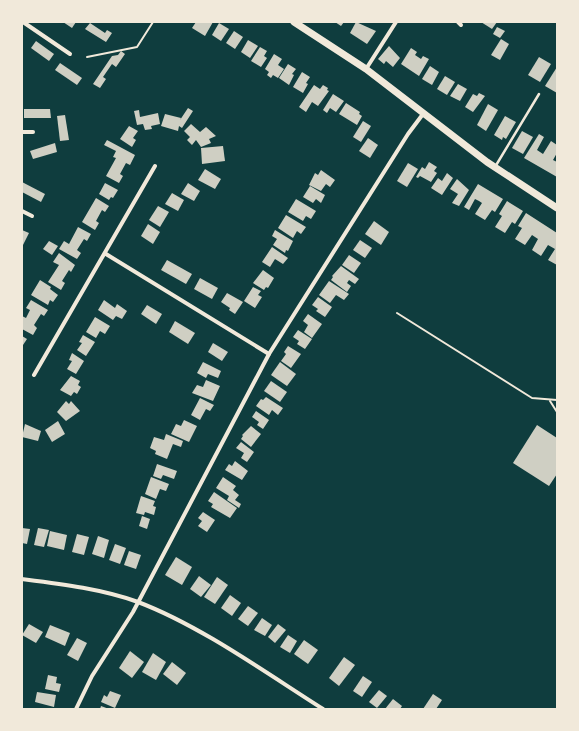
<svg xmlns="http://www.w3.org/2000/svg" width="579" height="731" font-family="'Archivo Narrow',sans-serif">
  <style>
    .building { fill: #cfcfc3 }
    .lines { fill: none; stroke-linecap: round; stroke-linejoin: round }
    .path { stroke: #f1e9da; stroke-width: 2 }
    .service { stroke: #f1e9da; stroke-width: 2.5 }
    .minor { stroke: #f1e9da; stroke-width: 4 }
    .secondary { stroke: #f1e9da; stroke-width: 7 }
  </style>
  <rect width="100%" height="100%" fill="#0f3d3e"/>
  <g class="building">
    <polygon points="63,22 76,22 72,28"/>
    <polygon points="196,22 202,23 213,22 205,36 192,28"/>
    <polygon points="335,22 344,22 341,26"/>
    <polygon points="356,22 376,31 367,44 350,33"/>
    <polygon points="481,22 497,22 492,29"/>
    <polygon points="90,23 105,33 107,30 112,33 106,42 85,29"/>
    <polygon points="219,23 229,29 221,41 212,35"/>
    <polygon points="497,27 505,31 500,38 493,34"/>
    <polygon points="234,31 243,37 235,49 226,43"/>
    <polygon points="501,39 509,44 500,60 491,55"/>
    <polygon points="248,40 258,46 250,58 241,52"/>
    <polygon points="36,41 54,54 49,61 31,48"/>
    <polygon points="389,46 400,58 393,67 386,61 384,64 378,59"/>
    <polygon points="260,47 267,51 264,56 267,58 261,67 251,61"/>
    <polygon points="411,48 417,52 415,55 421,59 423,56 429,59 419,76 401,64"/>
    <polygon points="121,51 125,54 116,67 112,64 103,77 106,79 100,88 93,84 112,56 118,55"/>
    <polygon points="274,54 282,59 278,65 284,69 278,78 273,75 271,78 267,75 269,72 265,69"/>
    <polygon points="539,57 551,64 540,82 528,75"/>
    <polygon points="60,63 82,78 77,85 55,70"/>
    <polygon points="288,64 296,69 292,74 294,75 289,85 279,78"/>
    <polygon points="430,66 439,72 432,85 422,79"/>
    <polygon points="557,67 557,93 545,86"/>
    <polygon points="302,72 310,77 306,83 308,84 303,93 293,87"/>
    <polygon points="445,76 455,82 447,95 437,89"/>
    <polygon points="458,84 467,89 460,101 450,96"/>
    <polygon points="314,85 320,89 323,85 328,88 327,90 329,91 318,106 312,102 306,112 299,107"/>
    <polygon points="479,93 485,96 473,112 465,107 473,94 477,96"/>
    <polygon points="333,94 344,101 336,112 330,108 327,113 323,110"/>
    <polygon points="346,103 360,112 359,114 362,116 357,125 339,114"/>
    <polygon points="488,104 498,110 486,131 477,125"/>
    <polygon points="188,108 193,111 182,128 179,126 178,131 161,126 165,114 181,118 180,120"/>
    <polygon points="24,109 50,109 51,118 24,118"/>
    <polygon points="139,110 140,117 158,113 160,124 151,126 152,129 145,130 143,124 137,125 134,111"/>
    <polygon points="65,115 69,140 60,141 57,116"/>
    <polygon points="505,116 516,122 506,139 503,137 502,140 494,135"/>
    <polygon points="363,121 371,126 361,142 353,137"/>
    <polygon points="191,124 200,132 206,127 216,136 209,139 211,143 201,147 196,140 192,145 187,140 190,137 184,131"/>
    <polygon points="129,126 138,131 133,138 136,140 132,147 120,139"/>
    <polygon points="522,131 533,137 523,154 512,148"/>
    <polygon points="539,134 544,137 537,150 543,154 551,141 557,145 557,153 553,160 557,162 557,177 524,158"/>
    <polygon points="368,138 378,145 370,158 359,151"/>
    <polygon points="107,140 135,155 130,165 126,163 120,174 123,176 119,183 106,176 116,158 113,157 116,151 104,145"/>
    <polygon points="55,143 57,152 33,159 30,151"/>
    <polygon points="223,146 225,161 202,164 201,148"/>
    <polygon points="429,162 437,167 434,171 437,173 431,182 420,176 418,178 416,177 422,167 425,169"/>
    <polygon points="408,163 418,169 407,187 397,181"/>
    <polygon points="205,169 221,179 215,189 198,180"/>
    <polygon points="321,170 335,180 330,187 326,184 321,191 309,185 315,173 318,175"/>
    <polygon points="447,173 453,178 442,195 431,188 438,178 442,181"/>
    <polygon points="457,179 469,190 459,206 452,203 458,194 450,189"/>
    <polygon points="22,182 45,194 41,202 22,192"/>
    <polygon points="105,183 118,190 113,198 111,197 109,200 99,194"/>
    <polygon points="188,183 200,191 194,201 181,194"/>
    <polygon points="478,184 503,199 495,212 492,210 485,220 475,214 482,203 479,201 475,199 469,210 464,207"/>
    <polygon points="310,186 325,195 321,203 316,199 313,203 303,197"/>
    <polygon points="172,193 184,200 178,211 165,204"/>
    <polygon points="96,198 109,206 105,212 102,210 96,221 99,223 95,230 82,222"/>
    <polygon points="296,199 316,211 311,219 306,216 303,221 288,212"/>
    <polygon points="507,201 523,211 515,224 512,222 505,233 495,227 502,216 499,214"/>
    <polygon points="158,206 169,212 160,227 149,220"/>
    <polygon points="526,213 557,233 557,265 548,260 555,249 548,245 541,256 532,250 538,239 532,235 525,245 515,239 522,228 518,226"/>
    <polygon points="286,215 306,227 301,234 297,231 293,238 278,228"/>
    <polygon points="374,221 389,232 381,245 365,234"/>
    <polygon points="148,224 160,232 153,244 141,236"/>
    <polygon points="78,227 91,234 87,241 84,239 77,250 81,253 77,259 59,249 64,241 69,244"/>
    <polygon points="22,230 29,233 22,247"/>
    <polygon points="275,230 293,241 288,251 286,250 285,253 273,245 277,239 272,236"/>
    <polygon points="360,240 372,248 365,258 353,250"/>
    <polygon points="49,241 58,246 52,255 43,249"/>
    <polygon points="272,247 288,258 283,264 275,259 270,267 262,262"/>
    <polygon points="59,253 75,265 71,272 69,270 62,281 65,283 61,290 48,282 59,265 53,262"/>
    <polygon points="349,255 361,263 354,273 342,265"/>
    <polygon points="167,260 192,274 186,284 161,270"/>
    <polygon points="341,266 359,279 355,284 349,280 347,283 351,286 347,292 331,280 333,277 332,276"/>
    <polygon points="263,270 274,278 268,288 266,287 264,290 253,283"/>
    <polygon points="200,278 218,288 212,299 194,289"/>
    <polygon points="40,280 51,287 50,289 58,295 53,302 50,300 48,305 31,295"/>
    <polygon points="329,281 349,294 344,300 336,295 330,303 319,295"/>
    <polygon points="253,287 261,291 258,295 262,297 255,308 244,301"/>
    <polygon points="227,293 243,302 235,314 229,310 230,308 221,302"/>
    <polygon points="318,297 332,307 325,317 316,311 318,309 312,305"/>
    <polygon points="31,300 48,310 44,316 41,314 34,325 37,328 33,335 22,329 22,316 26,318 30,310 26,308"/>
    <polygon points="104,300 115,308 117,304 127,311 122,319 116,316 113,320 98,310"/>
    <polygon points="147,305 162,314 156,324 141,314"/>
    <polygon points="308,314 322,324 312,338 304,332 308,325 303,321"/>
    <polygon points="95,317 110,326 105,334 100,331 96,338 86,332"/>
    <polygon points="175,321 195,333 188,344 169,332"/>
    <polygon points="298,330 312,339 305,349 297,344 299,341 293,337"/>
    <polygon points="83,335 95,342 86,356 77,350 82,343 79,342"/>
    <polygon points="22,336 27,339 23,345 22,344"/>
    <polygon points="213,343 228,352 222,361 208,352"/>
    <polygon points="288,346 301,354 291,368 281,361 286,354 284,352"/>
    <polygon points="72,353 84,361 76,374 67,369 72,361 69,360"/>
    <polygon points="203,362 221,371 218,378 208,374 206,378 197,373"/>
    <polygon points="280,362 296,374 287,386 271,375"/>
    <polygon points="71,376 80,381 78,385 81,387 77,394 74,392 71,396 60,390"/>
    <polygon points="206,380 220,386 213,401 192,393 197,385 203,387"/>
    <polygon points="271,381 287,392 280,402 264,391"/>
    <polygon points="266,397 283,408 278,415 272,410 269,415 256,406 261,399 263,400"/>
    <polygon points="200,398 214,405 210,411 206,409 200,420 191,415"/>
    <polygon points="66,401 69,404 71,401 80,411 66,421 57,412"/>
    <polygon points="256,411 269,420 263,429 257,425 259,422 252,417"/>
    <polygon points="184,420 197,426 189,442 171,434 176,424 181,426"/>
    <polygon points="58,421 65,434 52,442 45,430"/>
    <polygon points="25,424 41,431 38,441 22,437"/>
    <polygon points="537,425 557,438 557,474 549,486 513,463"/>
    <polygon points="251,426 261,434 251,447 241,439 243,436 242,435"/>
    <polygon points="166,434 183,441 181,447 173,444 167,459 155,454 156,451 150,448 154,437 164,440"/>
    <polygon points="241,442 254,452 247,462 241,458 244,453 236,448"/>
    <polygon points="235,461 248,471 242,480 225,470 229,464 232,466"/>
    <polygon points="157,464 177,471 174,479 163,475 161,479 153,476"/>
    <polygon points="151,477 169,484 166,491 160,489 156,499 145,494"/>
    <polygon points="223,477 236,486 233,490 239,495 235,500 241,504 239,508 227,500 229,496 216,488"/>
    <polygon points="214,492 237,508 230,518 211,507 213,504 208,501"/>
    <polygon points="141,496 155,501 153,506 156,507 154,515 145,512 144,515 136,513"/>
    <polygon points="203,512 215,520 207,532 198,526 202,521 198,518"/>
    <polygon points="142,516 150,519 147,529 139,526"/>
    <polygon points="22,528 30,529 27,544 22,543"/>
    <polygon points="38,528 49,530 44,547 34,545"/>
    <polygon points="50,531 67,535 64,550 47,546"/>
    <polygon points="77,534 89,537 84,555 72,552"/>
    <polygon points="98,536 109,540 104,558 92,554"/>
    <polygon points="115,544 126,548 120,564 109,560"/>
    <polygon points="129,551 141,555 136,569 124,565"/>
    <polygon points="176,557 192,567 182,585 165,575"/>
    <polygon points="199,576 211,585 201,597 190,589"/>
    <polygon points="217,577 228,585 215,604 204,597"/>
    <polygon points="230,595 241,603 232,616 221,608"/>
    <polygon points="248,606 258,613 248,626 238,619"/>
    <polygon points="262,618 272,625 265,636 254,630"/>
    <polygon points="29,624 43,632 36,643 22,635"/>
    <polygon points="278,624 286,630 275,643 268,637"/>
    <polygon points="50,625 70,633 65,646 45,637"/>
    <polygon points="288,635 297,641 290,653 280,647"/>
    <polygon points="77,638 87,643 78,661 67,655"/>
    <polygon points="304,640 318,650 308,664 294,654"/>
    <polygon points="130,651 144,662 132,678 119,668"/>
    <polygon points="153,653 166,662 156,680 142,672"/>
    <polygon points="344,657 355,665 339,686 329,678"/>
    <polygon points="172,662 186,673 177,685 163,674"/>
    <polygon points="48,675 57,677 56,683 61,684 59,692 45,689"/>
    <polygon points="363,676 372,682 362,697 353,691"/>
    <polygon points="379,690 387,696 377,708 369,702"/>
    <polygon points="110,691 121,695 115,708 101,702 104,695 107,697"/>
    <polygon points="37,692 56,695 54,707 35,702"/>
    <polygon points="433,694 442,700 436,709 423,709"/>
    <polygon points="393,699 402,706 400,709 385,709"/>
    <polygon points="101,706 109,709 100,709"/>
  </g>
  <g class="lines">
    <g class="path">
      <polyline points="87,57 137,47 153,22"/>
      <polyline points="397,313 532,398 557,400"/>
      <polyline points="550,401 557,412"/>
    </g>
    <polyline class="service" points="495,167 539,94"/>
    <g class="minor">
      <polyline points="23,22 70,54"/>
      <polyline points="458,22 461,25"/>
      <polyline points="366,69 396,22"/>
      <polyline points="22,132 33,132"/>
      <polyline points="22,211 32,216"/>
      <polyline points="106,254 269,354"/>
      <polyline points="34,375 155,166"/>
      <path d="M22 579C61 584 102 589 138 602 201 626 266 673 323 709"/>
      <polyline points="76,709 92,676 133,612 269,354 408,134 423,114"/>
    </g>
    <polyline class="secondary" points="294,22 366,69 487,162 557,208"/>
  </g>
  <rect width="579" height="731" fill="none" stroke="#f1e9da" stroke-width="46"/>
</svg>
